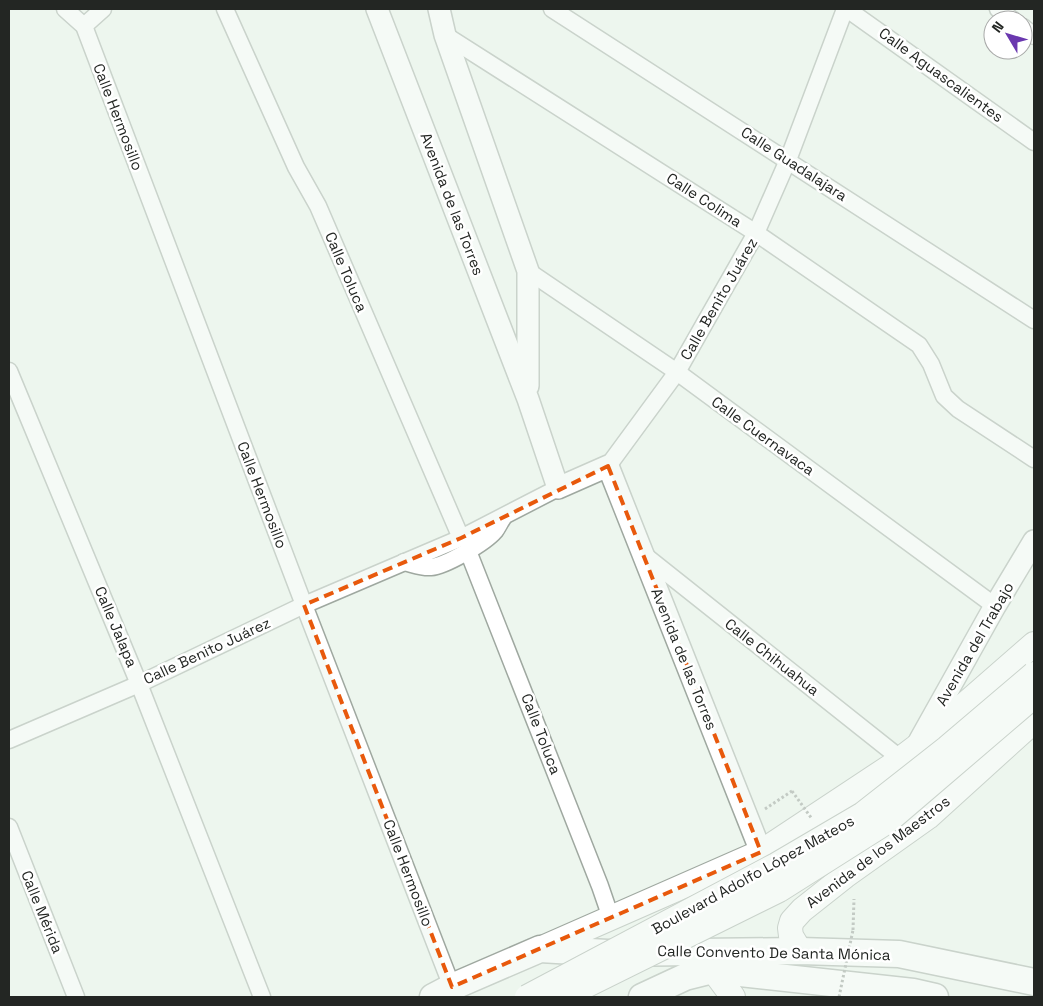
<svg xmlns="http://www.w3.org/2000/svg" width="1043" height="1006" font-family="'Space Grotesk',sans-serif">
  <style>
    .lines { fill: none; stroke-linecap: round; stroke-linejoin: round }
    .minor-casing { stroke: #9fa8a0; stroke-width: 19 }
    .tertiary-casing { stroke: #9fa8a0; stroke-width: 24 }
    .secondary-casing { stroke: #9fa8a0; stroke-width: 26 }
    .primary-casing { stroke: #9fa8a0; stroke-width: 29 }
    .path { stroke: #909690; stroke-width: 3; stroke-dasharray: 2.5 2.5; stroke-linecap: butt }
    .minor { stroke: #fff; stroke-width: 16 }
    .tertiary { stroke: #fff; stroke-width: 21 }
    .secondary { stroke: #fff; stroke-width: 24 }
    .primary { stroke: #fff; stroke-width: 26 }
    .secondary-bridge-casing { stroke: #9fa8a0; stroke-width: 26; stroke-linecap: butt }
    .path-bridge { stroke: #909690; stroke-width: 3; stroke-dasharray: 2.5 2.5; stroke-linecap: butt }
    .secondary-bridge { stroke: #fff; stroke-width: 24 }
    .marked { fill: none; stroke: #e8590c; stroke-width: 4; stroke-dasharray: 10 6; stroke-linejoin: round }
    .labels { text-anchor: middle; stroke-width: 5; stroke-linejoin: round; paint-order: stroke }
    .street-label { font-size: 15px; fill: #232623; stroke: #fff }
  </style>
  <rect width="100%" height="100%" fill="#edf6ee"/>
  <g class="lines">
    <g class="minor-casing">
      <g id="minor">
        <polyline points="65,9 84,26 304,605 452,987"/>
        <polyline points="225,9 296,167 318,206 461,538"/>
        <polyline points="552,9 1034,320"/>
        <polyline points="847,9 1034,142"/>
        <polyline points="998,9 1013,20"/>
        <polyline points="84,26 103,9"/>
        <polyline points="1023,27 1034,36"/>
        <polyline points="445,35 756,233 919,345 931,364 944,396 958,409 1034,459"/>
        <polyline points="528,271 677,372 995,606"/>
        <polyline points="9,371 139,684 262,997"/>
        <polyline points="608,466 677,372 756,233 788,160 845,9"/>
        <polyline points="468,551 600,886 611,918"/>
        <polyline points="643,554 901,759"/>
        <path d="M404 562C413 564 422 568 431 567 445 566 485 543 495 531 498 527 500 522 503 518"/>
        <polyline points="9,740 139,684 304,605 461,538 558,488"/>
        <polyline points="9,827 76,997"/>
      </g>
    </g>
    <g class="tertiary-casing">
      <g id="tertiary">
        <polyline points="377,9 528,399 558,488 608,466 761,852"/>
        <polyline points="439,9 445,35 528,271 528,386"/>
        <polyline points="920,740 995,606 1034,541"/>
      </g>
    </g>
    <g class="secondary-casing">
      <g id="secondary">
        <polyline points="540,949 761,852 891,766 916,747 1034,644"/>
        <polyline points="800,951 791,936 790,928 792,921 802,910 845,876 928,817 1034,721"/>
        <polyline points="713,970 733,997"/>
      </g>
    </g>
    <g class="primary-casing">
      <g id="primary">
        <polyline points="433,997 452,987 540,949 607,953 800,951 899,954 1034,982"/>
        <polyline points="642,997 685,977 713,970 913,992 935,997"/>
      </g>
    </g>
    <g class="path">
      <polyline points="765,809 792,791"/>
      <polyline points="853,930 854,899"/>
    </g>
    <use href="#minor" class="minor"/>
    <use href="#tertiary" class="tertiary"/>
    <use href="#secondary" class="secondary"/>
    <use href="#primary" class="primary"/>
    <g class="secondary-bridge-casing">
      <g id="secondary-bridge">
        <polyline points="527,997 776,865 863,814 947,748 1034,674"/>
        <polyline points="563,997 779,890 888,821 1034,696"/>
      </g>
    </g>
    <g class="path-bridge">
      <polyline points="792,791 812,819"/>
      <polyline points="839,997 853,930"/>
    </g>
    <use href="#secondary-bridge" class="secondary-bridge"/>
  </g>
  <path d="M0 0H1043V1006H0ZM608 466 761 852 452 987 304 605 461 538Z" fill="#edf6ee" fill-opacity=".55" fill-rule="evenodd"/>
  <path class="marked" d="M608 466 761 852 452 987 304 605 461 538Z"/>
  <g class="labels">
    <g class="street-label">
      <text transform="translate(941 75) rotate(36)" y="5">Calle Aguascalientes</text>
      <text transform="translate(118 117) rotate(69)" y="5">Calle Hermosillo</text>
      <text transform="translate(794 164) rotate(33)" y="5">Calle Guadalajara</text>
      <text transform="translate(704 200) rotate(33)" y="5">Calle Colima</text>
      <text transform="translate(452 204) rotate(69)" y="5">Avenida de las Torres</text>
      <text transform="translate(346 272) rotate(67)" y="5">Calle Toluca</text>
      <text transform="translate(719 299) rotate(-60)" y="5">Calle Benito Juárez</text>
      <text transform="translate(763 436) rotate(36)" y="5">Calle Cuernavaca</text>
      <text transform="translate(262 495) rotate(69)" y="5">Calle Hermosillo</text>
      <text transform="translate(116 627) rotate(67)" y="5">Calle Jalapa</text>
      <text transform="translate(975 644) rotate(-60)" y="5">Avenida del Trabajo</text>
      <text transform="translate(207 651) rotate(-25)" y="5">Calle Benito Juárez</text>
      <text transform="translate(772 657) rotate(38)" y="5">Calle Chihuahua</text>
      <text transform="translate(684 659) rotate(68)" y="5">Avenida de las Torres</text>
      <text transform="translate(541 734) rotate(69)" y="5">Calle Toluca</text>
      <text transform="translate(878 852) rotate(-37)" y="5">Avenida de los Maestros</text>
      <text transform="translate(408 873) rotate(69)" y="5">Calle Hermosillo</text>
      <text transform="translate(753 875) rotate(-29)" y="5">Boulevard Adolfo López Mateos</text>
      <text transform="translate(42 912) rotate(68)" y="5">Calle Mérida</text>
      <text transform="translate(774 953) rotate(1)" y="5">Calle Convento De Santa Mónica</text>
    </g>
  </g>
  <rect width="1043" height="1006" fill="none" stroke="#232623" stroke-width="20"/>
  <g transform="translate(1008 35) rotate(308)"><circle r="24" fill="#ffffff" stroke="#a7a8a7"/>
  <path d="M0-4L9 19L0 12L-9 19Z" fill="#6a38af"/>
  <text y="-8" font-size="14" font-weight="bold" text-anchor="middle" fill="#232623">N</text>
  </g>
</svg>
